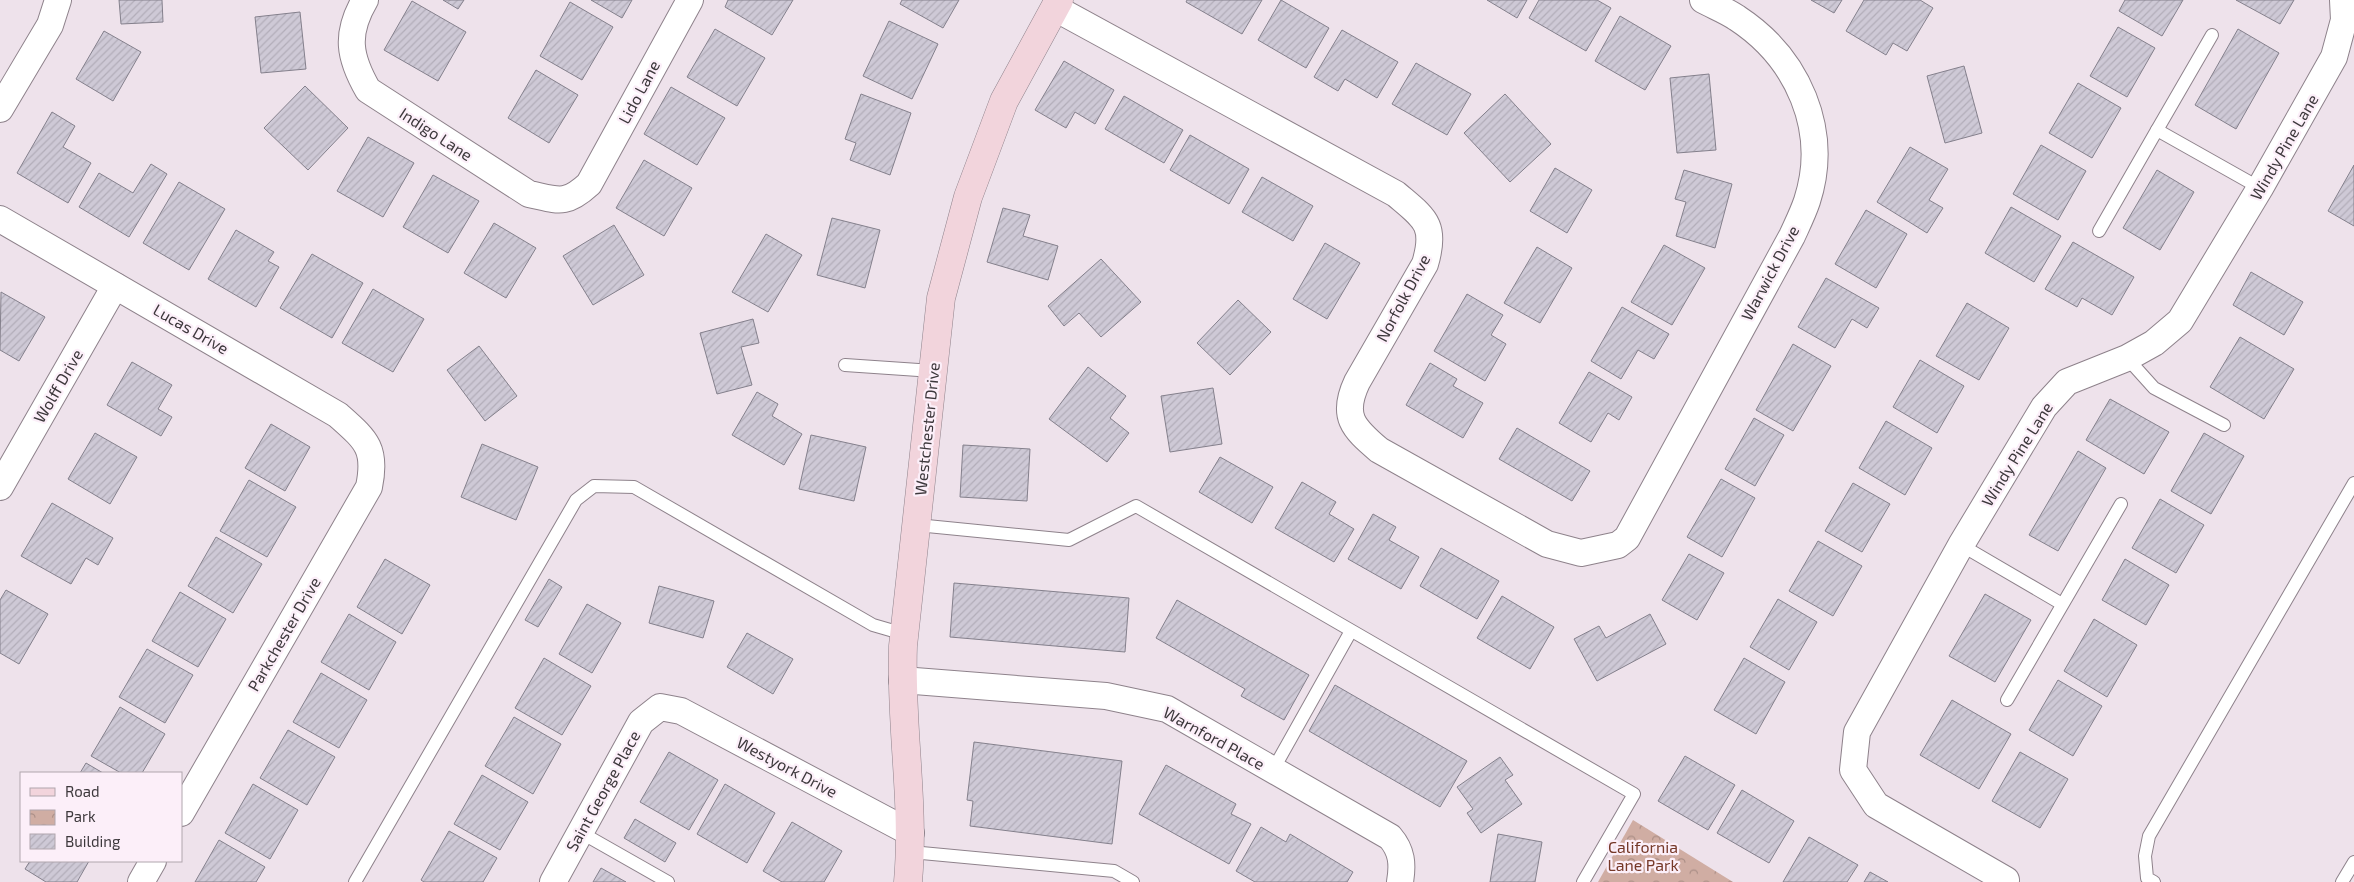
<svg xmlns="http://www.w3.org/2000/svg" width="2354" height="882" font-family="'Exo 2',sans-serif">
  <style>
    .park { fill: url(#park-crowns) }
    .building { fill: url(#building-hatch); stroke: #84808c }
    .lines { fill: none; stroke-linecap: round; stroke-linejoin: round }
    .lane-casing { stroke: #8e828b; stroke-width: 14 }
    .street-casing { stroke: #8e828b; stroke-width: 28 }
    .secondary-casing { stroke: #8e828b; stroke-width: 29 }
    .lane { stroke: #fff; stroke-width: 12 }
    .street { stroke: #fff; stroke-width: 26 }
    .secondary { stroke: #f2d4dc; stroke-width: 28 }
    .labels { text-anchor: middle; stroke-width: 4.5; stroke-linejoin: round; paint-order: stroke }
    .street-label { font-size: 16px; fill: #3d383c; stroke: #fceff9 }
    .park-label { font-size: 16px; fill: #763929; stroke: #fceff9 }
  </style>
  <defs>
    <pattern id="park-crowns" width="20" height="18" patternUnits="userSpaceOnUse" patternTransform="scale(1.25)"><rect width="20" height="18" fill="#d0ada3"/><path d="M2 6a3 3 0 1 1 6 0M12 15a3 3 0 1 1 6 0" fill="none" stroke="#aa8e86"/></pattern>
    <pattern id="building-hatch" width="6" height="6" patternUnits="userSpaceOnUse" patternTransform="scale(1.25)"><rect width="6" height="6" fill="#cec9d6"/><path d="M-1 1l2-2M0 6l6-6M5 7l2-2" fill="none" stroke="#b2adb9"/></pattern>
  </defs>
  <rect width="100%" height="100%" fill="#eee2eb"/>
  <polygon class="park" points="1633,820 1733,882 1598,882"/>
  <g class="building">
    <polygon points="119,0 162,0 163,22 121,24"/>
    <polygon points="443,0 464,0 458,9"/>
    <polygon points="591,0 632,0 622,18"/>
    <polygon points="728,0 793,0 772,35 725,7"/>
    <polygon points="902,0 959,0 943,28 900,4"/>
    <polygon points="1187,0 1262,0 1242,34 1186,2"/>
    <polygon points="1281,0 1329,28 1306,68 1258,40"/>
    <polygon points="1487,0 1527,0 1517,18"/>
    <polygon points="1539,0 1597,0 1611,8 1586,51 1529,18"/>
    <polygon points="1811,0 1842,0 1834,13"/>
    <polygon points="1864,0 1920,0 1933,8 1907,51 1893,43 1886,55 1846,31"/>
    <polygon points="2125,0 2183,0 2162,36 2119,11"/>
    <polygon points="2236,0 2294,0 2280,24"/>
    <polygon points="412,1 466,32 438,81 384,50"/>
    <polygon points="570,2 613,27 582,80 540,56"/>
    <polygon points="300,12 306,69 261,73 255,17"/>
    <polygon points="1620,16 1671,46 1645,90 1595,61"/>
    <polygon points="889,21 938,44 912,99 863,76"/>
    <polygon points="2118,27 2155,48 2127,97 2090,76"/>
    <polygon points="715,29 765,58 737,106 687,77"/>
    <polygon points="2238,29 2279,53 2236,129 2195,105"/>
    <polygon points="1342,30 1398,62 1377,98 1345,79 1338,91 1314,77"/>
    <polygon points="104,31 141,52 113,101 76,79"/>
    <polygon points="1064,61 1114,90 1095,124 1075,112 1066,128 1035,110"/>
    <polygon points="1416,63 1471,94 1447,135 1392,104"/>
    <polygon points="1964,66 1982,133 1945,143 1927,76"/>
    <polygon points="536,70 578,95 549,143 508,118"/>
    <polygon points="1709,74 1716,150 1677,153 1670,78"/>
    <polygon points="2078,83 2121,108 2092,158 2049,133"/>
    <polygon points="305,86 348,128 308,170 264,128"/>
    <polygon points="671,87 725,118 697,165 644,134"/>
    <polygon points="861,94 911,113 890,175 850,160 856,143 845,139"/>
    <polygon points="1505,94 1551,144 1510,182 1464,133"/>
    <polygon points="1124,96 1183,130 1164,163 1105,129"/>
    <polygon points="52,112 75,126 63,147 91,163 68,203 17,173"/>
    <polygon points="1190,135 1249,169 1229,204 1170,170"/>
    <polygon points="368,137 414,163 383,217 337,191"/>
    <polygon points="2041,145 2086,171 2058,220 2013,194"/>
    <polygon points="1910,147 1948,169 1929,200 1943,208 1927,233 1877,202"/>
    <polygon points="644,160 692,188 664,236 616,208"/>
    <polygon points="151,164 167,174 129,237 79,207 99,173 133,193"/>
    <polygon points="2354,165 2354,226 2328,211"/>
    <polygon points="1555,168 1592,190 1567,233 1530,211"/>
    <polygon points="1684,170 1732,184 1715,248 1676,236 1686,202 1675,199"/>
    <polygon points="2157,170 2194,192 2160,250 2123,228"/>
    <polygon points="433,175 479,201 448,253 403,227"/>
    <polygon points="1262,177 1313,206 1293,241 1242,212"/>
    <polygon points="179,182 225,209 189,270 143,243"/>
    <polygon points="2011,207 2061,236 2034,282 1985,253"/>
    <polygon points="1003,208 1030,215 1023,236 1058,246 1048,280 987,262"/>
    <polygon points="1866,210 1907,234 1876,288 1835,264"/>
    <polygon points="832,218 880,230 865,288 817,275"/>
    <polygon points="494,223 536,248 506,298 464,273"/>
    <polygon points="614,225 644,275 593,305 563,256"/>
    <polygon points="236,230 274,252 268,261 279,267 256,307 208,279"/>
    <polygon points="766,234 802,255 768,312 732,292"/>
    <polygon points="2073,242 2134,277 2112,315 2082,298 2077,307 2045,289"/>
    <polygon points="1325,243 1360,263 1327,319 1293,299"/>
    <polygon points="1664,245 1705,268 1672,325 1631,302"/>
    <polygon points="1537,247 1572,268 1540,323 1504,303"/>
    <polygon points="312,254 363,283 332,338 280,308"/>
    <polygon points="1101,259 1141,302 1101,337 1079,313 1064,326 1048,306"/>
    <polygon points="2251,272 2303,302 2284,335 2233,305"/>
    <polygon points="1826,278 1879,308 1867,328 1852,319 1835,348 1798,327"/>
    <polygon points="373,289 424,319 393,372 342,343"/>
    <polygon points="1,292 45,317 19,361 0,350"/>
    <polygon points="1467,294 1503,315 1491,335 1506,344 1485,381 1434,351"/>
    <polygon points="1238,300 1271,332 1230,375 1197,343"/>
    <polygon points="1967,303 2009,328 1979,380 1936,356"/>
    <polygon points="1622,307 1669,334 1654,359 1638,350 1621,379 1591,361"/>
    <polygon points="753,319 759,343 741,347 752,385 717,394 700,333"/>
    <polygon points="2240,337 2294,369 2264,419 2210,387"/>
    <polygon points="1793,344 1831,366 1793,431 1756,410"/>
    <polygon points="479,346 517,396 485,421 447,370"/>
    <polygon points="1920,360 1964,386 1937,433 1893,407"/>
    <polygon points="132,362 172,385 158,409 172,417 161,436 107,405"/>
    <polygon points="1430,363 1457,379 1453,386 1483,403 1463,438 1406,405"/>
    <polygon points="1088,367 1126,396 1110,418 1129,433 1107,462 1049,419"/>
    <polygon points="1589,372 1632,397 1619,420 1608,413 1591,442 1559,423"/>
    <polygon points="1213,388 1222,444 1170,452 1161,396"/>
    <polygon points="757,392 778,404 772,416 802,434 784,465 732,435"/>
    <polygon points="2110,399 2169,432 2144,474 2086,440"/>
    <polygon points="1754,418 1784,435 1755,486 1725,469"/>
    <polygon points="1886,421 1932,448 1905,495 1859,468"/>
    <polygon points="271,424 310,447 285,491 245,468"/>
    <polygon points="1517,428 1590,471 1572,501 1499,459"/>
    <polygon points="95,433 137,457 110,504 68,479"/>
    <polygon points="2204,433 2244,456 2211,514 2171,491"/>
    <polygon points="811,435 866,447 854,501 799,489"/>
    <polygon points="482,444 538,467 516,520 461,497"/>
    <polygon points="963,445 1030,449 1027,501 960,497"/>
    <polygon points="2078,451 2106,468 2058,551 2029,535"/>
    <polygon points="1220,457 1273,487 1252,523 1199,492"/>
    <polygon points="1721,479 1755,498 1722,557 1687,537"/>
    <polygon points="249,480 296,507 267,557 220,531"/>
    <polygon points="1302,482 1336,502 1329,514 1354,529 1334,562 1275,528"/>
    <polygon points="1853,483 1890,504 1862,552 1825,531"/>
    <polygon points="2160,499 2204,525 2176,573 2132,548"/>
    <polygon points="52,503 113,538 98,565 86,558 71,584 21,556"/>
    <polygon points="1373,514 1396,527 1389,540 1419,557 1401,589 1348,559"/>
    <polygon points="216,537 262,564 233,613 188,586"/>
    <polygon points="1818,541 1862,566 1833,616 1789,591"/>
    <polygon points="1441,548 1499,581 1477,619 1420,586"/>
    <polygon points="1689,554 1724,573 1697,620 1662,600"/>
    <polygon points="385,559 430,585 402,634 357,607"/>
    <polygon points="2125,559 2169,585 2146,625 2102,600"/>
    <polygon points="549,579 562,587 538,627 525,620"/>
    <polygon points="954,583 1129,598 1125,652 950,637"/>
    <polygon points="659,586 714,601 703,638 649,623"/>
    <polygon points="6,590 48,614 19,664 0,653 0,600"/>
    <polygon points="180,592 226,619 198,667 152,641"/>
    <polygon points="1985,594 2031,620 1995,682 1949,656"/>
    <polygon points="1502,596 1554,627 1530,669 1477,638"/>
    <polygon points="1778,599 1817,622 1789,670 1750,647"/>
    <polygon points="1177,600 1309,675 1284,720 1241,696 1245,689 1156,638"/>
    <polygon points="587,604 621,623 592,673 559,654"/>
    <polygon points="349,614 396,642 369,690 321,662"/>
    <polygon points="1650,614 1666,644 1597,681 1574,639 1599,626 1606,638"/>
    <polygon points="2094,619 2137,645 2107,697 2064,671"/>
    <polygon points="747,633 793,659 773,694 727,667"/>
    <polygon points="147,649 193,675 165,723 119,697"/>
    <polygon points="544,658 591,686 562,735 515,708"/>
    <polygon points="1744,658 1785,682 1756,734 1714,710"/>
    <polygon points="321,673 367,700 339,748 293,722"/>
    <polygon points="2058,680 2102,706 2073,756 2029,730"/>
    <polygon points="1335,685 1467,761 1440,807 1309,731"/>
    <polygon points="1952,700 2011,734 1979,789 1920,755"/>
    <polygon points="120,707 165,734 142,773 121,773 91,756"/>
    <polygon points="514,717 561,744 533,794 485,766"/>
    <polygon points="288,730 335,757 307,805 260,778"/>
    <polygon points="974,742 1122,761 1112,844 970,826 973,801 967,800"/>
    <polygon points="669,752 718,780 689,830 640,802"/>
    <polygon points="2020,752 2068,779 2040,828 1992,801"/>
    <polygon points="1685,756 1735,785 1708,830 1658,801"/>
    <polygon points="1500,757 1513,775 1505,780 1522,804 1481,833 1467,813 1473,809 1457,787"/>
    <polygon points="86,763 103,773 80,773"/>
    <polygon points="1166,765 1236,804 1231,814 1251,824 1229,864 1139,814"/>
    <polygon points="482,775 528,802 500,850 454,824"/>
    <polygon points="253,784 298,810 270,859 225,833"/>
    <polygon points="725,784 775,813 747,863 697,834"/>
    <polygon points="1742,790 1794,821 1769,863 1717,833"/>
    <polygon points="635,819 676,843 665,862 624,838"/>
    <polygon points="792,822 842,851 824,882 782,882 763,871"/>
    <polygon points="1261,827 1286,842 1290,834 1353,872 1347,882 1255,882 1236,871"/>
    <polygon points="449,831 497,858 483,882 424,882 421,880"/>
    <polygon points="1498,834 1542,842 1535,882 1490,882"/>
    <polygon points="1809,837 1858,865 1847,882 1783,882"/>
    <polygon points="219,840 265,867 256,882 195,882"/>
    <polygon points="30,861 89,861 77,882 46,882 25,869"/>
    <polygon points="601,868 626,882 593,882"/>
    <polygon points="1870,872 1888,882 1864,882"/>
  </g>
  <g class="lines">
    <g class="lane-casing">
      <g id="lane">
        <polyline points="2212,35 2157,130 2260,188"/>
        <polyline points="2099,231 2157,130"/>
        <polyline points="2127,358 2154,388 2224,425"/>
        <polyline points="845,365 933,371"/>
        <polyline points="917,525 1069,540 1136,506 1634,794 1583,882"/>
        <polyline points="1961,545 2062,604"/>
        <polyline points="2007,700 2121,504"/>
        <polyline points="1273,770 1351,631"/>
        <polyline points="580,832 668,882"/>
        <polyline points="911,852 1114,871 1133,882"/>
        <polyline points="355,882 576,500 594,486 634,487 873,625 904,634"/>
        <polyline points="2154,882 2147,878 2145,856 2149,836 2354,483"/>
        <polyline points="2342,882 2354,862"/>
      </g>
    </g>
    <g class="street-casing">
      <g id="street">
        <path d="M365 0C345 34 349 57 368 90L529 194C558 200 565 206 589 184L690 0"/>
        <path d="M1055 8 1396 194C1424 218 1437 224 1425 264L1357 382C1341 416 1353 428 1379 450L1547 544 1581 553 1618 545 1627 538 1792 236C1797 225 1803 213 1807 201 1830 130 1798 58 1737 18 1727 11 1714 6 1703 0"/>
        <polyline points="0,109 50,25 58,0"/>
        <path d="M0 219 338 415C366 440 377 448 369 487L181 813"/>
        <polyline points="0,487 115,286"/>
        <path d="M902 680 1106 696 1167 709 1390 837C1402 851 1403 864 1400 882"/>
        <polyline points="2006,880 1876,805 1853,770 1857,732 1961,545 2044,407 2067,382 2127,358 2154,343 2180,321 2260,188 2334,57 2344,20 2343,0"/>
        <polyline points="141,882 153,861"/>
        <polyline points="553,882 641,722 660,707 681,711 911,833"/>
      </g>
    </g>
    <g class="secondary-casing">
      <path id="secondary" d="M908 882C915 803 900 725 903 646L941 298 968 197 1004 101 1059 0"/>
    </g>
    <use href="#lane" class="lane"/>
    <use href="#street" class="street"/>
    <use href="#secondary" class="secondary"/>
  </g>
  <g class="labels">
    <g class="street-label">
      <text transform="translate(639 92) rotate(-62)" y="6">Lido Lane</text>
      <text transform="translate(436 134) rotate(33)" y="6">Indigo Lane</text>
      <text transform="translate(2284 147) rotate(-60)" y="6">Windy Pine Lane</text>
      <text transform="translate(1770 273) rotate(-62)" y="6">Warwick Drive</text>
      <text transform="translate(1403 298) rotate(-62)" y="6">Norfolk Drive</text>
      <text transform="translate(191 329) rotate(30)" y="6">Lucas Drive</text>
      <text transform="translate(58 386) rotate(-60)" y="6">Wolff Drive</text>
      <text transform="translate(927 429) rotate(-84)" y="6">Westchester Drive</text>
      <text transform="translate(2017 454) rotate(-58)" y="6">Windy Pine Lane</text>
      <text transform="translate(284 634) rotate(-60)" y="6">Parkchester Drive</text>
      <text transform="translate(1214 738) rotate(29)" y="6">Warnford Place</text>
      <text transform="translate(787 767) rotate(28)" y="6">Westyork Drive</text>
      <text transform="translate(603 791) rotate(-61)" y="6">Saint George Place</text>
    </g>
    <g class="park-label">
      <text x="1643" y="853">California<tspan x="1643" dy="18">Lane Park</tspan></text>
    </g>
  </g>
  <rect x="20" y="772" width="162" height="90" fill="#fceff9" stroke="#b0a6ad"/>
  <rect x="30" y="788" width="25" height="8" fill="#f2d4dc" stroke="#b0a6ad"/>
  <text x="65" y="797" font-size="15" fill="#3d383c">Road</text>
  <rect x="30" y="810" width="25" height="15" fill="url(#park-crowns)" stroke="#b0a6ad"/>
  <text x="65" y="822" font-size="15" fill="#3d383c">Park</text>
  <rect x="30" y="834" width="25" height="15" fill="url(#building-hatch)" stroke="#b0a6ad"/>
  <text x="65" y="847" font-size="15" fill="#3d383c">Building</text>
</svg>
